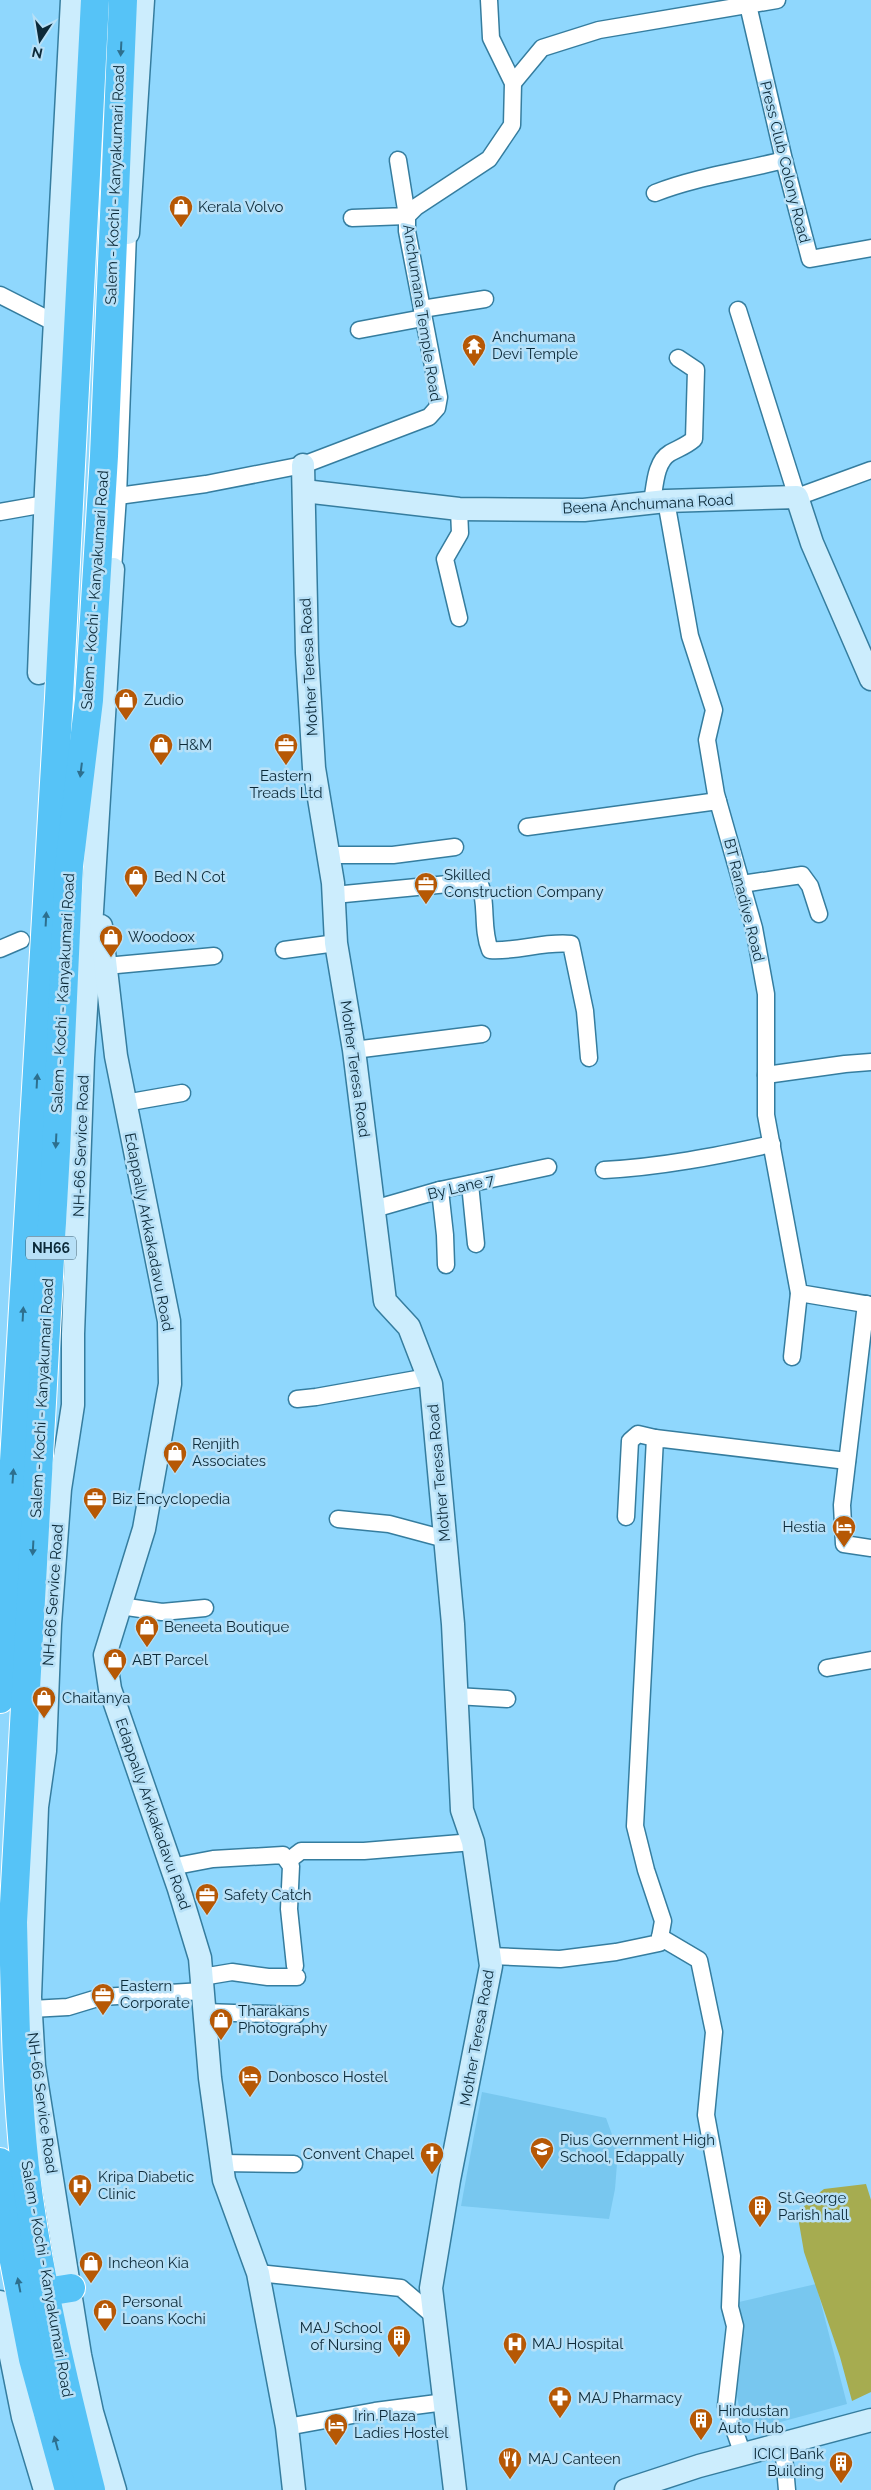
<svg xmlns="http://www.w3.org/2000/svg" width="871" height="2490" font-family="Raleway,sans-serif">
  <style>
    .built { fill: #78c7ef }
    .green { fill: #a6ac50 }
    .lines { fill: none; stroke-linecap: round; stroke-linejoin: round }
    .street-casing { stroke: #357d9f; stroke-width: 19 }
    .secondary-casing { stroke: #357d9f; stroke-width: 25 }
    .highway-casing { stroke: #fff; stroke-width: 30 }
    .street { stroke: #fff; stroke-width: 16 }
    .secondary { stroke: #ccedfd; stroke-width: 22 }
    .highway { stroke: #56c3f7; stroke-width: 28 }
    .oneway { fill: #2d6f8e }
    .labels { text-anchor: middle; stroke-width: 5; stroke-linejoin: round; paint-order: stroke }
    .shield { fill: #b7e0f7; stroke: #3f6172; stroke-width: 1 }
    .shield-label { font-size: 14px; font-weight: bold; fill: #0c2a39 }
    .street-label { font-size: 15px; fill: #0c2a39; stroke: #b7e0f7 }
    .poi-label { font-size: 15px; fill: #0c2a39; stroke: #b7e0f7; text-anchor: start }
  </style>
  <rect width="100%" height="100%" fill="#8fd7fd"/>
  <g class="built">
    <polygon points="482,2092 606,2118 618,2151 615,2189 609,2219 461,2206"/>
    <polygon points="816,2284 847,2404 744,2432 736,2391 741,2336 739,2302"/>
  </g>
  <polygon class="green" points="866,2184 871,2200 871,2392 852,2401 840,2357 804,2252 799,2223 805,2204 824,2189"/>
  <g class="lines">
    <g class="street-casing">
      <g id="street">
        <polyline points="748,5 784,160 810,259 871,248"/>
        <polyline points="513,83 542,48 599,30 777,0"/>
        <path d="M655 193C696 177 741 171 784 160"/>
        <polyline points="352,218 407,216 398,160"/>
        <polyline points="0,295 63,327"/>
        <polyline points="422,309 485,299"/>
        <polyline points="738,310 797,497 871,470"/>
        <polyline points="359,330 423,318"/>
        <polyline points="118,496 206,484 303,465 429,417 437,408 439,397 407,231 407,216 416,207 489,159 512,125 513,83 491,38 489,0"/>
        <polyline points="666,501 690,636 714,710 707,740 716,794 754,928 766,994 766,1115 799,1293 871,1305"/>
        <path d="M652 502C655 486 655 462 670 453 679 448 686 446 694 439L696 370 678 358"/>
        <polyline points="0,512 45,504"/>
        <polyline points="113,569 118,496 128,233"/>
        <polyline points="459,618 445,559 460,533 459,509"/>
        <polyline points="527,827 718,801"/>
        <polyline points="328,855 393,855 455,847"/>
        <polyline points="742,884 802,875 810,886 819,914"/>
        <path d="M334 895 479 881C488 903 481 928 490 950 517 952 544 941 571 944L585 1011 589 1058"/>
        <polyline points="0,949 21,940"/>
        <polyline points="284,950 336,943"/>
        <polyline points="106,966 214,956"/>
        <polyline points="354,1050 482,1034"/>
        <polyline points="766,1075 845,1064 871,1062"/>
        <polyline points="125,1103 182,1093"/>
        <path d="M604 1170C661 1167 717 1156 772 1144"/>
        <polyline points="470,1184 476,1244"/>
        <polyline points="440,1190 445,1235 446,1265"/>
        <polyline points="374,1209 440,1190 548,1167"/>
        <polyline points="866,1304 842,1505 844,1544 871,1548"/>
        <polyline points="792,1357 799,1293"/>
        <polyline points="297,1399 316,1397 428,1377"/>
        <polyline points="626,1517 630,1441 638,1434 655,1438"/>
        <polyline points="338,1519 389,1524 445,1539"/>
        <polyline points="120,1606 162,1612 205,1608"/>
        <polyline points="827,1668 871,1660"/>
        <polyline points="456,1696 507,1699"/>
        <polyline points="288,1861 301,1851 364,1851 473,1842"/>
        <polyline points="171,1867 213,1859 283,1855 291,1866 289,1909 295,1966"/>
        <polyline points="660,1937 699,1960 714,2032 706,2115 732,2256 730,2307 735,2326 726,2406 743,2455"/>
        <polyline points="490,1956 560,1959 616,1952 659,1943 663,1921 646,1870 635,1826 655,1438 847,1461"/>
        <polyline points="202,1977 232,1972 268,1977 297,1977"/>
        <polyline points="31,2009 68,2007 101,1997 203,1991"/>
        <polyline points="205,2012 296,2015"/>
        <polyline points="221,2163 294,2164"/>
        <polyline points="258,2273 401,2288 435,2317"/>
        <polyline points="287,2427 375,2411 445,2402"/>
        <polyline points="783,2445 787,2490"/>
      </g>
    </g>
    <g class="secondary-casing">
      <g id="secondary">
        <polyline points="128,233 143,0"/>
        <polyline points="303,465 307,653 314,768 333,883 336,943 354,1050 385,1301 409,1327 431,1384 453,1624 462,1810 473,1842 491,1966 449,2180 431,2288 455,2490"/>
        <polyline points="304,491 459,509 584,510 666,501 797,497 812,543 871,679"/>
        <polyline points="113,569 83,1058 73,1334 73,1405 60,1489 50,1624 45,1751 37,1807 30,1997 34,2066 80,2355 92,2412 115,2490"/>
        <polyline points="39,673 46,490 72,0"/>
        <polyline points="101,926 116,1056 169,1321 170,1384 144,1529 105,1655 110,1689 179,1889 200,1958 210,2078 224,2180 258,2273 287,2427 294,2490"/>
        <polyline points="0,2302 23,2417 45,2490"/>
        <polyline points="626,2490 699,2466 871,2420"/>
      </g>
    </g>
    <g class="highway-casing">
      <g id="highway">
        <polyline points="0,1699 59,698 95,0"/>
        <polyline points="0,2162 10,2241 33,2359 69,2490"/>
        <polyline points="46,2292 71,2288"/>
        <path d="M91 2490C64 2384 38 2276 25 2168 16 2086 15 2004 13 1922L56 1151 69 866 89 700 104 456 123 0"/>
      </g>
    </g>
    <use href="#street" class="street"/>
    <use href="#secondary" class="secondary"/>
    <use href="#highway" class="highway"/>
  </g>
  <defs><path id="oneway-solid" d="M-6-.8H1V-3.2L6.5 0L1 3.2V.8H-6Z" transform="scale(1.25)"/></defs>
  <g class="oneway">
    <use href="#oneway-solid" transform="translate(121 49) rotate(93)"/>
    <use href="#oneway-solid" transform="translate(81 770) rotate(97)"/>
    <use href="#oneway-solid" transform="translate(46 919) rotate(-87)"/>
    <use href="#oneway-solid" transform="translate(37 1081) rotate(-87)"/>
    <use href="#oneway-solid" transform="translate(56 1141) rotate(93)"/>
    <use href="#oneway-solid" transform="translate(23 1314) rotate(-87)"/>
    <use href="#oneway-solid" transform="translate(13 1476) rotate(-86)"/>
    <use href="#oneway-solid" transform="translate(33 1548) rotate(93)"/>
    <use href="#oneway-solid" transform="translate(19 2285) rotate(-101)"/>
    <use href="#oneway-solid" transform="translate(56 2443) rotate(-105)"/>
  </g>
  <defs>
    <g id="shop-pin" transform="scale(1.25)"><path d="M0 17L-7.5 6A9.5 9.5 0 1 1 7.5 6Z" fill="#b65805" stroke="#b7e0f7"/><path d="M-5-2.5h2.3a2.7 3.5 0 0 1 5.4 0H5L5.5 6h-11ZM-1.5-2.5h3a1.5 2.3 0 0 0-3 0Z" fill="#fff"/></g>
    <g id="temple-pin" transform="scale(1.25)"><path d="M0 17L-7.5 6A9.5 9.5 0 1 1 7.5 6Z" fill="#b65805" stroke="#b7e0f7"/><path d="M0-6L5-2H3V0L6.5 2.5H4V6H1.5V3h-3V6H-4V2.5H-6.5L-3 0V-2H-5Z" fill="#fff"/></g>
    <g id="office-pin" transform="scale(1.25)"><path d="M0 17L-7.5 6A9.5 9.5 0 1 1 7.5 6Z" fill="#b65805" stroke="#b7e0f7"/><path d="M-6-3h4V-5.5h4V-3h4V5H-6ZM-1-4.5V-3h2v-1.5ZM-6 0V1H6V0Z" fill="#fff"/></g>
    <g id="hotel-pin" transform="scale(1.25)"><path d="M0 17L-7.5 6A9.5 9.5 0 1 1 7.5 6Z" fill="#b65805" stroke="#b7e0f7"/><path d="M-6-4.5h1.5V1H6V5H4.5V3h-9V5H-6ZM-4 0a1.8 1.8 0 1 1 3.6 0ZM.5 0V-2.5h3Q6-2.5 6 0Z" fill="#fff"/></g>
    <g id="school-pin" transform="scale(1.25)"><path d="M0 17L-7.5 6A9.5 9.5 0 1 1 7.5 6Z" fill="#b65805" stroke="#b7e0f7"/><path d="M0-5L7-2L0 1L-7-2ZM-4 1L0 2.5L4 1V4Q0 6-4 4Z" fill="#fff"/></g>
    <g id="church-pin" transform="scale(1.25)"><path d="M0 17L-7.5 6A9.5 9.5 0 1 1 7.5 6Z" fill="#b65805" stroke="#b7e0f7"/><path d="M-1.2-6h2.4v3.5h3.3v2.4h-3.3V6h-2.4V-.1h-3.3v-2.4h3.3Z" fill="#fff"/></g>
    <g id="hospital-pin" transform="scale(1.25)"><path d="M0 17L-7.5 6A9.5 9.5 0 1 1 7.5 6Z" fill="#b65805" stroke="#b7e0f7"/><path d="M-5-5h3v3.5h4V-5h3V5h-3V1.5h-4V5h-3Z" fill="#fff"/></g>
    <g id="building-pin" transform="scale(1.25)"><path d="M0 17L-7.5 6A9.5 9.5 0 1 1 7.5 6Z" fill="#b65805" stroke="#b7e0f7"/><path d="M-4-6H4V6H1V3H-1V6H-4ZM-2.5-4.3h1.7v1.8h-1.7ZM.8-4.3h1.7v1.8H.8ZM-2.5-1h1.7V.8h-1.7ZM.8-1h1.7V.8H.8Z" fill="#fff"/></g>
    <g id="pharmacy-pin" transform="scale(1.25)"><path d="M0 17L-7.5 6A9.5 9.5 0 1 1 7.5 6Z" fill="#b65805" stroke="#b7e0f7"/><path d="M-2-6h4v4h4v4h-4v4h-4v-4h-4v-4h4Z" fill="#fff"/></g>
    <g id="restaurant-pin" transform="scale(1.25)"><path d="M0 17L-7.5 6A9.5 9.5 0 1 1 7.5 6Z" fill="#b65805" stroke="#b7e0f7"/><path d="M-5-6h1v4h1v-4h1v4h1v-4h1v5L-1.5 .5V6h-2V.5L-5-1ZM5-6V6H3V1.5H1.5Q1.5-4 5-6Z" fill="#fff"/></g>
  </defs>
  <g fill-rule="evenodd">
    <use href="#shop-pin" x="181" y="207"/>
    <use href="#temple-pin" x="474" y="346"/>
    <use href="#shop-pin" x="126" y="700"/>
    <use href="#shop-pin" x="161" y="745"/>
    <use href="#office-pin" x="286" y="745"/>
    <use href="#shop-pin" x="136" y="877"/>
    <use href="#office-pin" x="426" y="884"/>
    <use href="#shop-pin" x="111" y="937"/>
    <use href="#shop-pin" x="175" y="1453"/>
    <use href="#office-pin" x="95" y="1499"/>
    <use href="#hotel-pin" x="844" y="1527"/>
    <use href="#shop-pin" x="147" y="1627"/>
    <use href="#shop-pin" x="115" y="1660"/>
    <use href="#shop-pin" x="44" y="1698"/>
    <use href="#office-pin" x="207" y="1895"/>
    <use href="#office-pin" x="103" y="1995"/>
    <use href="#shop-pin" x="221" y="2020"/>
    <use href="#hotel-pin" x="250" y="2077"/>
    <use href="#school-pin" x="542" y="2149"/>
    <use href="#church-pin" x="432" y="2154"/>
    <use href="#hospital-pin" x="80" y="2186"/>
    <use href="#building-pin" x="760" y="2207"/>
    <use href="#shop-pin" x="91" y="2263"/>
    <use href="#shop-pin" x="105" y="2311"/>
    <use href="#building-pin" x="399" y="2337"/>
    <use href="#hospital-pin" x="515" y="2344"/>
    <use href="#pharmacy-pin" x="560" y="2398"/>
    <use href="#building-pin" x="701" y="2420"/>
    <use href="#hotel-pin" x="336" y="2425"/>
    <use href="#restaurant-pin" x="510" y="2459"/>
    <use href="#building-pin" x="841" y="2463"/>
  </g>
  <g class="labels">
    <rect class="shield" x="26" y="1236.5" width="50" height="23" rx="4"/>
    <g class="shield-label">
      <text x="51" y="1253">NH66</text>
    </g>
    <g class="street-label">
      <text transform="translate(785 162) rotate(76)" y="5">Press Club Colony Road</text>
      <text transform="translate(115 185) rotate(-88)" y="5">Salem - Kochi - Kanyakumari Road</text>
      <text transform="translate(422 313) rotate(81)" y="5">Anchumana Temple Road</text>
      <text transform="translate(648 504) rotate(-3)" y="5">Beena Anchumana Road</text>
      <text transform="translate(95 590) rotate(-86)" y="5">Salem - Kochi - Kanyakumari Road</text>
      <text transform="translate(309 667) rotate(-93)" y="5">Mother Teresa Road</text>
      <text transform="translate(744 900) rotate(76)" y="5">BT Ranadive Road</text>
      <text transform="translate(63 993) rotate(-87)" y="5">Salem - Kochi - Kanyakumari Road</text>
      <text transform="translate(355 1069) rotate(82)" y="5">Mother Teresa Road</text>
      <text transform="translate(81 1146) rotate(-88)" y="5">NH-66 Service Road</text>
      <text transform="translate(461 1187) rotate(-13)" y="5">By Lane 7</text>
      <text transform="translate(149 1232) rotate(79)" y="5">Edappally Arkkakadavu Road</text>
      <text transform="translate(42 1398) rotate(-87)" y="5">Salem - Kochi - Kanyakumari Road</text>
      <text transform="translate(439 1473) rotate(-95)" y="5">Mother Teresa Road</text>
      <text transform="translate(53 1595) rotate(-86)" y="5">NH-66 Service Road</text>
      <text transform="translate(153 1814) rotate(71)" y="5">Edappally Arkkakadavu Road</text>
      <text transform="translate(477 2038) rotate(-80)" y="5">Mother Teresa Road</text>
      <text transform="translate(42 2103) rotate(82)" y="5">NH-66 Service Road</text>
      <text transform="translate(47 2279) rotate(80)" y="5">Salem - Kochi - Kanyakumari Road</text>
    </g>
    <g class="poi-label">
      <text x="198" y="212">Kerala Volvo</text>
      <text x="492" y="342">Anchumana<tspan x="492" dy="17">Devi Temple</tspan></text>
      <text x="144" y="705">Zudio</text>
      <text x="178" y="750">H&amp;M</text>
      <text x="286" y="781" text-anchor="middle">Eastern<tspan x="286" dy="17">Treads Ltd</tspan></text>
      <text x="444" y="880">Skilled<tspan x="444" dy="17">Construction Company</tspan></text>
      <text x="154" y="882">Bed N Cot</text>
      <text x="128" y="942">Woodoox</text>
      <text x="192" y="1449">Renjith<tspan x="192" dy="17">Associates</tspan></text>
      <text x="112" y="1504">Biz Encyclopedia</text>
      <text x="826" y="1532" text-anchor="end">Hestia</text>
      <text x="164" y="1632">Beneeta Boutique</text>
      <text x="132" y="1665">ABT Parcel</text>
      <text x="62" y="1703">Chaitanya</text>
      <text x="224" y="1900">Safety Catch</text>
      <text x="120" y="1991">Eastern<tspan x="120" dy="17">Corporate</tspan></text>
      <text x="238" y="2016">Tharakans<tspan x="238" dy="17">Photography</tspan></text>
      <text x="268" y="2082">Donbosco Hostel</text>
      <text x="560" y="2145">Pius Government High<tspan x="560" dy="17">School, Edappally</tspan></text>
      <text x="414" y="2159" text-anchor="end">Convent Chapel</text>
      <text x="98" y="2182">Kripa Diabetic<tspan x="98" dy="17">Clinic</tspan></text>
      <text x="778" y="2203">St.George<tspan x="778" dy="17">Parish hall</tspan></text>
      <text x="108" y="2268">Incheon Kia</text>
      <text x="122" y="2307">Personal<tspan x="122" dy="17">Loans Kochi</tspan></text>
      <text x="382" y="2333" text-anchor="end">MAJ School<tspan x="382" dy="17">of Nursing</tspan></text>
      <text x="532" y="2349">MAJ Hospital</text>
      <text x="578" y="2403">MAJ Pharmacy</text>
      <text x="718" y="2416">Hindustan<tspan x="718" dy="17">Auto Hub</tspan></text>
      <text x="354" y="2421">Irin Plaza<tspan x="354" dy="17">Ladies Hostel</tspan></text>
      <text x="824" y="2459" text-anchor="end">ICICI Bank<tspan x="824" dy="17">Building</tspan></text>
      <text x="528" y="2464">MAJ Canteen</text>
    </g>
  </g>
  <g transform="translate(40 40) rotate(192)" stroke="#b7e0f7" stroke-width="4" paint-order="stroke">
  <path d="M0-4L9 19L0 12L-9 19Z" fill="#0c2a39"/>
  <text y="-8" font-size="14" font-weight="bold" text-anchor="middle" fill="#0c2a39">N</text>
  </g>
</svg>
